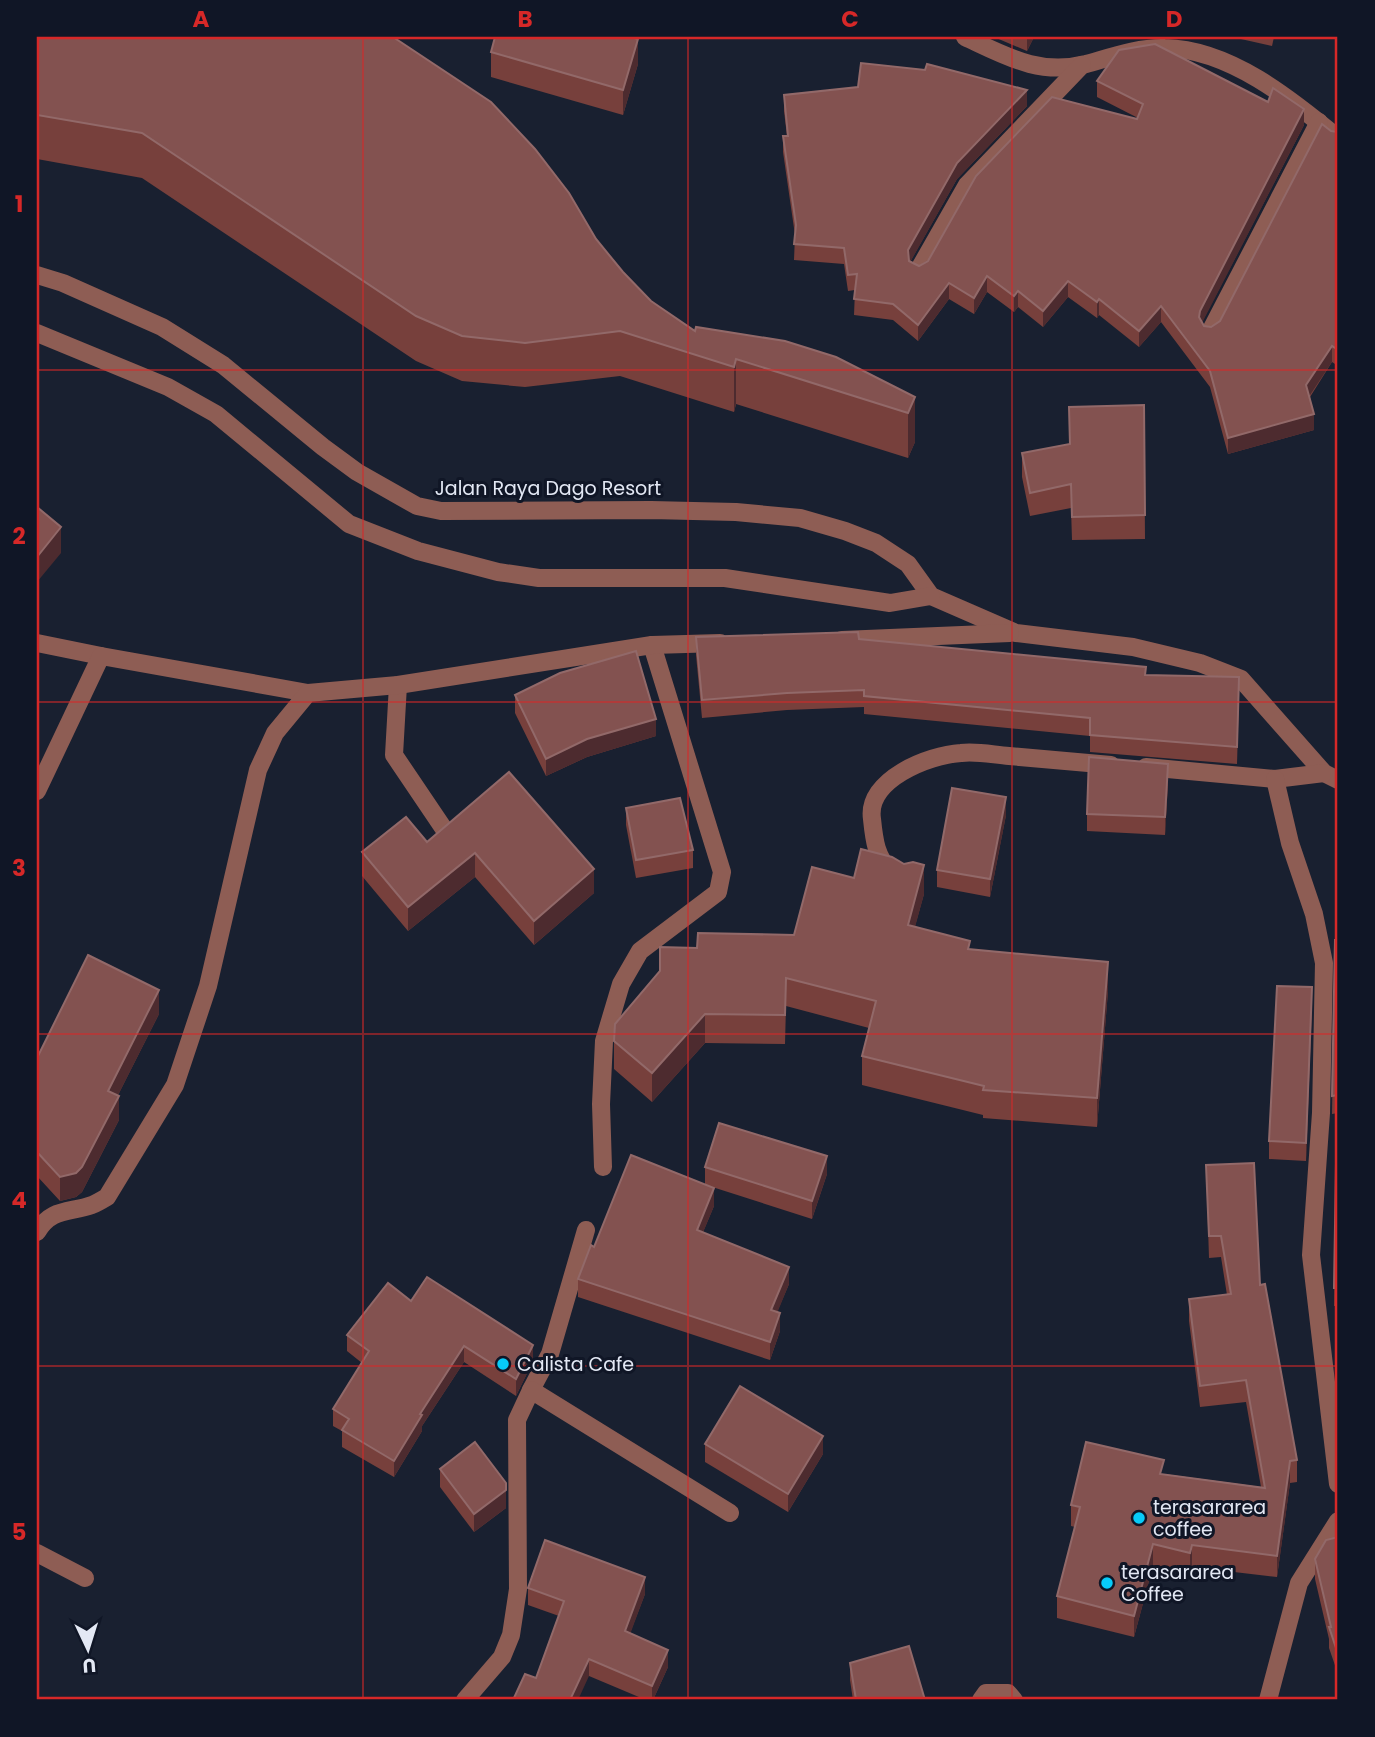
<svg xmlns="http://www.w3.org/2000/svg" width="1375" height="1737" font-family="Poppins,sans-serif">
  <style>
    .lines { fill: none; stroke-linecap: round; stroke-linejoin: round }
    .minor { stroke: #8e5d54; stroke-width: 18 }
    .wall { fill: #77403c }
    .shaded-wall { fill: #4d2b2f }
    .building { fill: #835250; stroke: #926969; stroke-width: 2 }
    .grid { fill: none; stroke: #d62828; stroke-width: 2; stroke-opacity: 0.55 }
    .poi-dot { fill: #07cbf9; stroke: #101626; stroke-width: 2.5 }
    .labels { text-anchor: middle; stroke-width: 6; stroke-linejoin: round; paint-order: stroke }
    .street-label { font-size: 19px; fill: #e3e8f4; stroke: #101626 }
    .poi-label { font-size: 19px; fill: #e3e8f4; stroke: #101626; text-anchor: start }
    .neatline { fill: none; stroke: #d62828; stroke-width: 2.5 }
    .grid-label { font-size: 23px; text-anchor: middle; font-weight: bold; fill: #d62828 }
  </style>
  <rect width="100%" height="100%" fill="#192030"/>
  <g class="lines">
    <g class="minor">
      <path d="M965 37C1006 56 1039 76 1086 64 1111 57 1139 47 1165 48 1229 49 1291 99 1338 138"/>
      <polyline points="918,271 967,185 1082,65"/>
      <polyline points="37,275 63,283 162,327 223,365 323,447 357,472 417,506 441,511 651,510 736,512 800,518 845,531 876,543 908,564 931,596 1016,633 1133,647 1200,663 1241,679 1324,773 1338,780"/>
      <polyline points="1210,332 1319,122"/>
      <polyline points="37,333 168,387 216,414 349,524 418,551 498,572 539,578 725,578 890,603 931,596"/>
      <polyline points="842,640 1010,633"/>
      <polyline points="37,643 101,656"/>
      <polyline points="398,685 394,755 448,835"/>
      <polyline points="1146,767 1275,779 1324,773"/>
      <polyline points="1275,779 1290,843 1314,914 1324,963 1321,1113 1311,1255 1338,1484"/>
      <polyline points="37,791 101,656 308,693"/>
      <path d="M892 872C876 859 874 839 872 819 866 780 928 755 961 753 977 751 994 755 1009 756 1043 759 1077 762 1111 765"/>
      <polyline points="603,1167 601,1104 604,1041 621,984 640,951 718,892 722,872 652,645"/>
      <path d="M37 1232C51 1208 69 1213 92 1205 97 1203 102 1200 107 1197L175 1085 208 986 258 770 275 733 308 693 398 685 652 645 720 643"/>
      <polyline points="531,1390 550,1354 586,1230"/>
      <polyline points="37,1553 85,1578"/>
      <polyline points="465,1700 502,1657 511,1635 518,1589 517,1420 531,1390 730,1513"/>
      <polyline points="981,1700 986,1693 1008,1693 1014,1700"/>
      <polyline points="1268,1700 1299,1583 1338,1521"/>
    </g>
  </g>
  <g class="wall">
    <polygon points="37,37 596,239 623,272 651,301 695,331 915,397 915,442 908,458 736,404 734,412 620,376 525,387 462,381 416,361 142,178 37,159"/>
    <polygon points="994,37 1034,37 1027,51"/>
    <polygon points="1232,37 1274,37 1272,46"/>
    <polygon points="491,52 638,64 623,115 491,77"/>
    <polygon points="1338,55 1338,86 1336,85 1336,62"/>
    <polygon points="1097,81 1304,125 1202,322 1204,326 1211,327 1220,321 1331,131 1338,132 1338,366 1332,362 1310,397 1314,430 1228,454 1210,387 1161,322 1139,347 1099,315 1097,318 1068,297 1043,327 1018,307 1014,312 987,292 974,314 949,299 918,341 893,320 854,315 855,290 848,291 844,264 794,260 795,235 783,152 783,136 787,136 784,111 784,95 1027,106 957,179 910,262 919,266 1137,119 1138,118 1097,97"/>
    <polygon points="1144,405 1145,539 1072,540 1071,508 1030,516 1022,477 1022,453 1069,444"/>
    <polygon points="696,637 859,639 1146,675 1239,695 1237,764 1090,752 1090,736 864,714 864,707 787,710 702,718 696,655"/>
    <polygon points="515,695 656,736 587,757 546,776 515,713"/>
    <polygon points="509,772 594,893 534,945 475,877 408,931 362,876 362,852 427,842"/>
    <polygon points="1168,782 1165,835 1087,831 1087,814"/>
    <polygon points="626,808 693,850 693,868 636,878 626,825"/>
    <polygon points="1006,815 990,897 937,887 937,870"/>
    <polygon points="854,878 924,894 915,926 970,949 1108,991 1097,1127 983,1118 983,1115 862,1085 862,1056 869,1028 786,1006 785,1044 705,1043 652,1102 614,1069 614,1041 697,948 794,935"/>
    <polygon points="1335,940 1338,940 1338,1113 1332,1114"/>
    <polygon points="1312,1005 1306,1161 1269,1159 1269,1141"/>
    <polygon points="159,1014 118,1095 119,1120 82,1192 76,1197 60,1201 37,1176 37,1058"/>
    <polygon points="1336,1163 1338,1163 1338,1306 1334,1306"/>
    <polygon points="1206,1165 1260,1285 1297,1460 1297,1482 1290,1483 1277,1577 1192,1567 1190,1574 1153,1566 1134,1637 1057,1618 1057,1596 1075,1527 1071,1526 1071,1505 1164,1474 1261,1487 1246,1402 1200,1407 1189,1321 1189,1299 1227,1295 1221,1257 1209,1258"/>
    <polygon points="705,1167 827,1174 812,1219 706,1185 714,1206 703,1232 789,1284 777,1312 780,1331 770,1360 578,1297 578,1279 594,1247 705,1185"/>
    <polygon points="411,1301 533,1361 516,1396 464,1362 422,1426 422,1431 394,1477 342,1447 342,1431 333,1426 333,1409 362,1363 347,1351 347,1335"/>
    <polygon points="705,1444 823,1454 788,1512 705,1462"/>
    <polygon points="440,1469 506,1508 474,1532 440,1487"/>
    <polygon points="1338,1537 1338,1674 1329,1648 1329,1639 1315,1579 1315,1559"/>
    <polygon points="528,1588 645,1594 630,1633 668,1667 653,1700 646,1700 589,1676 536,1678 559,1616 528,1605"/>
    <polygon points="850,1663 925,1700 853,1700 850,1680"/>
  </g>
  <g class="shaded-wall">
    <polygon points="1027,37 1034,37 1027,51"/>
    <polygon points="638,39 638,64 623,115 623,90"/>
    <polygon points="1027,90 1027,106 957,179 908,266 908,250 957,163"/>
    <polygon points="1304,109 1304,125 1200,327 1199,317 1200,311"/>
    <polygon points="987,276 987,292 974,314 974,298"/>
    <polygon points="1068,281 1068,297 1043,327 1043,311"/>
    <polygon points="949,283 949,299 918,341 918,325"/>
    <polygon points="1018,291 1018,307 1014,312 1014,296"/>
    <polygon points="1099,299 1099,315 1097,318 1097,302"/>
    <polygon points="1161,306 1161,322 1139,347 1139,331"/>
    <polygon points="1332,346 1332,362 1306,401 1306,385"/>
    <polygon points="736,359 736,404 734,412 734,367"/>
    <polygon points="915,397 915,442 908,458 908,413"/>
    <polygon points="1314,414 1314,430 1228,454 1228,438"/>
    <polygon points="61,527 61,553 37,582 37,557"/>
    <polygon points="656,719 656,736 587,757 546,776 546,759 587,739"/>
    <polygon points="1168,764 1168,782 1165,835 1165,817"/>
    <polygon points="1006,797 1006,815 990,897 990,879"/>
    <polygon points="475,853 475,877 408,931 408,907"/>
    <polygon points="924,865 924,894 908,953 908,925"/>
    <polygon points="594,869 594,893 534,945 534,921"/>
    <polygon points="1108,962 1108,991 1097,1127 1097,1098"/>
    <polygon points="1312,987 1312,1005 1306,1161 1306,1143"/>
    <polygon points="159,990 159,1014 108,1115 108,1091"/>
    <polygon points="705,1014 705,1043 652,1102 652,1073"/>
    <polygon points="119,1096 119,1120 82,1192 76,1197 60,1201 60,1177"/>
    <polygon points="827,1156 827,1174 812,1219 812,1201"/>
    <polygon points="714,1188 714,1206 697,1247 697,1230"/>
    <polygon points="789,1267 789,1284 771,1328 771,1310"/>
    <polygon points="780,1313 780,1331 770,1360 770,1342"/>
    <polygon points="533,1345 533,1361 516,1396 516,1379"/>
    <polygon points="464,1346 464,1362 422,1426 422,1431 394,1477 394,1461 420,1414"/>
    <polygon points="823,1436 823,1454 788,1512 788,1494"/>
    <polygon points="1290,1461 1290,1483 1277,1577 1277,1556"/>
    <polygon points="506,1490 506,1508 474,1532 474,1514"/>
    <polygon points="1153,1544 1153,1566 1134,1637 1134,1616"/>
    <polygon points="1192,1545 1192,1567 1190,1574 1190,1553"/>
    <polygon points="645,1577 645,1594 625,1648 625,1631"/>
    <polygon points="668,1650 668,1667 653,1700 652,1700 652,1686"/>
    <polygon points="589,1659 589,1676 578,1700 570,1700"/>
  </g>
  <g class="building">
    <polygon points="37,37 393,37 491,102 535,149 569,193 596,239 623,272 651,301 695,331 696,327 785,341 836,357 915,397 908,413 736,359 734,367 620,331 525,343 462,336 416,316 142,133 37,115"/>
    <polygon points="495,37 630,37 638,39 623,90 491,52"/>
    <polygon points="1155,44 1268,102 1273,88 1304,109 1200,311 1199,317 1204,326 1211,327 1220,321 1322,124 1331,131 1338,132 1338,350 1332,346 1306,385 1314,414 1228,438 1210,371 1161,306 1139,331 1099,299 1097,302 1068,281 1043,311 1018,291 1014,296 987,276 974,298 949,283 918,325 893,304 854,299 857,274 848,275 844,248 794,244 796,225 783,136 788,136 784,95 858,87 861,63 925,70 927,64 1027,90 957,163 908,250 909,261 919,266 928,261 976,176 1052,97 1137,119 1143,104 1097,81 1119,50"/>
    <polygon points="1144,405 1145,515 1072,517 1071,484 1030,493 1022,453 1070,444 1069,407"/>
    <polygon points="37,507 61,527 37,557"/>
    <polygon points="858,632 859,639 1146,667 1145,675 1239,677 1237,747 1090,735 1090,718 864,696 864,690 787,693 702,700 696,637"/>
    <polygon points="636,651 656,719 587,739 546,759 515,695 560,673"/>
    <polygon points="1089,757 1168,764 1165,817 1087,814"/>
    <polygon points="509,772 594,869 534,921 475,853 408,907 362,852 406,817 427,842"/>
    <polygon points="952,788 1006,797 990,879 937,870"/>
    <polygon points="680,798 693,850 636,860 626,808"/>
    <polygon points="861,849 892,857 904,864 913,862 924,865 908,925 970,941 968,949 1108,962 1097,1098 983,1090 984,1086 862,1056 876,1001 786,978 785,1015 705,1014 652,1073 614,1041 615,1024 660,971 660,947 697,948 698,933 794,935 812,867 854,878"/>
    <polygon points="1335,940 1338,940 1338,1095 1332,1096"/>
    <polygon points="88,955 159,990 108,1091 119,1096 82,1167 76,1173 60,1177 37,1152 37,1058"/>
    <polygon points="1277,986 1312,987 1306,1143 1269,1141"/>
    <polygon points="719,1123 827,1156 812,1201 705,1167"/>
    <polygon points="631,1155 714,1188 697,1230 789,1267 771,1310 780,1313 770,1342 578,1279 591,1245 594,1247"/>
    <polygon points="1254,1163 1260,1285 1265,1284 1297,1460 1290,1461 1277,1556 1192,1545 1190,1553 1153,1544 1134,1616 1057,1596 1080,1507 1071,1505 1086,1442 1164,1460 1160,1474 1265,1488 1246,1380 1200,1386 1189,1299 1231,1294 1221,1236 1209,1236 1206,1165"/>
    <polygon points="1336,1163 1338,1163 1338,1288 1334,1288"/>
    <polygon points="427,1277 533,1345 516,1379 464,1346 420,1414 422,1415 394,1461 342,1430 349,1419 333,1409 369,1351 347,1335 388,1283 411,1301"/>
    <polygon points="740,1386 823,1436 788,1494 705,1444"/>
    <polygon points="475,1442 506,1483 506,1490 474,1514 440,1469"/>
    <polygon points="1338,1537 1338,1654 1329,1627 1331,1627 1315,1559 1326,1540"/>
    <polygon points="545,1540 645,1577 625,1631 668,1650 652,1686 589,1659 570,1700 513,1700 525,1674 536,1678 564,1601 528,1588"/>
    <polygon points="909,1646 925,1700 856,1700 850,1663"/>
  </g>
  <path class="grid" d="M363 37V1700M688 37V1700M1012 37V1700M37 370H1338M37 702H1338M37 1034H1338M37 1366H1338"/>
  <g class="poi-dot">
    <circle cx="503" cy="1364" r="7"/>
    <circle cx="1139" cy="1518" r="7"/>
    <circle cx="1107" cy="1583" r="7"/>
  </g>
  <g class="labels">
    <g class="street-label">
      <text x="548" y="495">Jalan Raya Dago Resort</text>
    </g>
    <g class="poi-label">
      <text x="517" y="1371">Calista Cafe</text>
      <text x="1153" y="1514">terasararea<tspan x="1153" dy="22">coffee</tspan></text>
      <text x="1121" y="1579">terasararea<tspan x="1121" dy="22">Coffee</tspan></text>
    </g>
  </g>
  <rect width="1375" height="1737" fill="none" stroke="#101626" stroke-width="77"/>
  <g transform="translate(88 1649) rotate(176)" stroke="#101626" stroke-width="5" paint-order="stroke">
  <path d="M0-5L12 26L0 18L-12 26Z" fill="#e3e8f4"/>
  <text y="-10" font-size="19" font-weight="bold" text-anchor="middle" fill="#e3e8f4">U</text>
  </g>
  <rect x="38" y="38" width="1298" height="1660" class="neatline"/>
  <g class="grid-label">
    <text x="201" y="27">A</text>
    <text x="525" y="27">B</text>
    <text x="850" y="27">C</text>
    <text x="1174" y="27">D</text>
    <text x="19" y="212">1</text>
    <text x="19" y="544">2</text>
    <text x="19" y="876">3</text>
    <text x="19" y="1208">4</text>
    <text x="19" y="1540">5</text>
  </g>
</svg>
